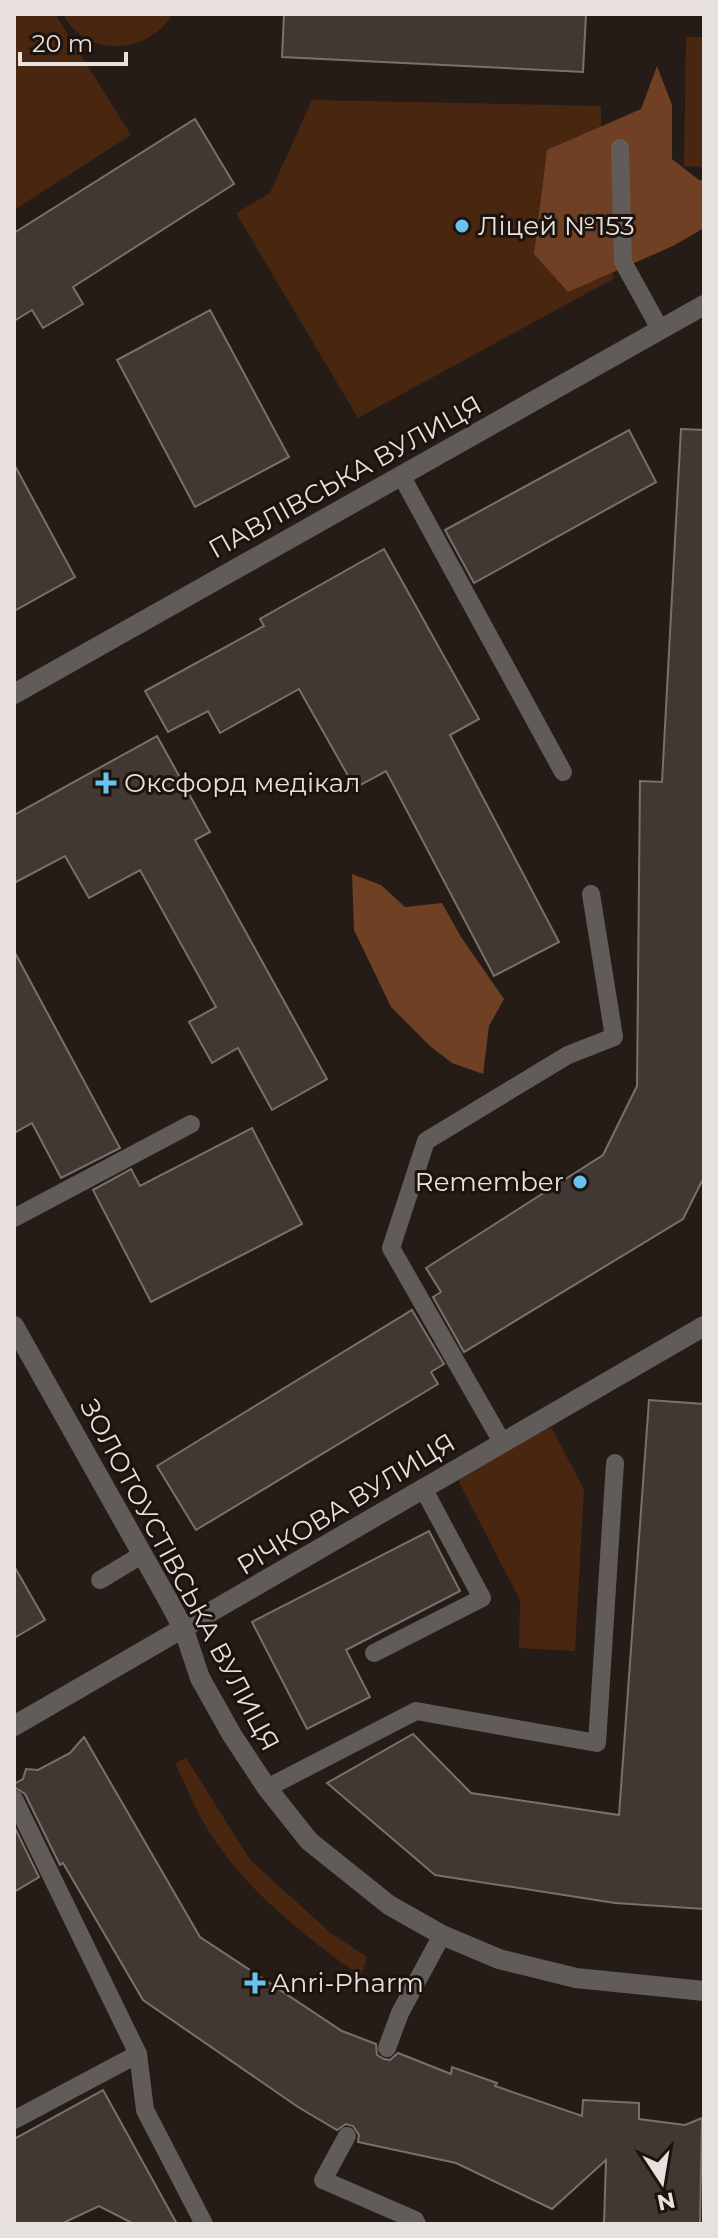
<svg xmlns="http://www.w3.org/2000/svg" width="718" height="2238" font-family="Montserrat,sans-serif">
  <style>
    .green { fill: #492610 }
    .forest { fill: #6f4023 }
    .building { fill: #423833; stroke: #7b7069; stroke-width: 2 }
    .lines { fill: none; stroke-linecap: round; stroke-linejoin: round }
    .service { stroke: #615c59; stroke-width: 18 }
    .minor { stroke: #615c59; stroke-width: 20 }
    .poi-dot { fill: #67c4f0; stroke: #1c130e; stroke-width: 3 }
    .labels { text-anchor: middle; stroke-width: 6; stroke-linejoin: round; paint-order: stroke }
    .poi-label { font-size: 26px; fill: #e7e0dd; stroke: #1c130e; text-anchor: start }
    .street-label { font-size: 26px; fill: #e7e0dd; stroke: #1c130e }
  </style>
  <rect width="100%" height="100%" fill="#251c17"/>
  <g class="green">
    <polygon points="14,14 55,14 131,135 14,210"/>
    <path d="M63 14H173C148 55 86 59 63 14Z"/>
    <polygon points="686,37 704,37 704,167 684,166"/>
    <polygon points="312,100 601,106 601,252 615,278 358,418 236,213 270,193"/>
    <polygon points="551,1427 584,1489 575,1651 519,1648 520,1600 457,1478"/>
    <path d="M186 1758 251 1861 332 1934 367 1957 361 1976C301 1934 239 1885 202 1820 192 1801 184 1782 175 1763Z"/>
  </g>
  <g class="forest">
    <polygon points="657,66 672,105 672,159 699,180 704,180 704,228 673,246 568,292 534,254 547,150 641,109"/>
    <polygon points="352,874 381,885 405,907 442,903 461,937 504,999 489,1026 483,1074 452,1063 430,1046 391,1007 354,930"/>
  </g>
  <g class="building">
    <polygon points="284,14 586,14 583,72 282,57"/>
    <polygon points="195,119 234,184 73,287 83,304 43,328 32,310 14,321 14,233"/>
    <polygon points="210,310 289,457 195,507 117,360"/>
    <polygon points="681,429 704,430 704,1177 683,1219 464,1352 433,1297 441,1292 426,1268 603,1155 637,1086 640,781 662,782"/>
    <polygon points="629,430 656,482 474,583 445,530"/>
    <polygon points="14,464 75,577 14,611"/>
    <polygon points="384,549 479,719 450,735 559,942 494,976 386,771 355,788 299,689 220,733 208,711 168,732 145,691 264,626 260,619"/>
    <polygon points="157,736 210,832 195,840 327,1079 272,1110 238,1048 212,1063 189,1022 216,1007 140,870 89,898 65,856 14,883 14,815"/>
    <polygon points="14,951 120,1148 61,1178 32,1123 14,1133"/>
    <polygon points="252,1128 302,1224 151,1302 93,1190 131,1169 140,1186"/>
    <polygon points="412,1310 444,1364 431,1372 438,1384 196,1530 157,1466"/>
    <polygon points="649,1400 704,1404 704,1909 615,1903 435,1875 327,1783 413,1734 471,1793 619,1815"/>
    <polygon points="429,1531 460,1591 346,1650 370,1697 307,1729 252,1622"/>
    <polygon points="14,1566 45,1620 14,1638"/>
    <polygon points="84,1737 200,1937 342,2031 376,2044 377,2055 384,2059 390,2060 398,2053 451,2074 452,2067 497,2083 495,2086 582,2116 583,2100 639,2103 639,2119 685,2125 702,2118 700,2224 604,2224 606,2160 552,2209 456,2163 358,2142 359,2135 353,2126 346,2124 337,2130 298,2107 143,2000 63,1863 60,1865 25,1794 14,1787 14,1784 23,1779 26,1769 38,1770 70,1753"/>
    <polygon points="14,1826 39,1877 14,1892"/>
    <polygon points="103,2090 177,2224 134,2224 99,2206 61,2224 14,2224 14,2139"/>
  </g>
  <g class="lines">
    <g class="service">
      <polyline points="620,148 623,262 660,329"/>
      <polyline points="401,475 563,772"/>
      <polyline points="14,1218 191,1124"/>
      <polyline points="502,1442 391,1248 426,1141 568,1055 614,1037 591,894"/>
      <polyline points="100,1580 143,1554"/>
      <polyline points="374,1653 482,1598 423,1488"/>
      <polyline points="267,1788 416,1711 597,1743 615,1463"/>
      <polyline points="14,1799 138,2054"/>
      <polyline points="387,2048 400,2013 442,1935"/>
      <polyline points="14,2120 138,2054 145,2110 204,2224"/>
      <polyline points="347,2136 323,2180 415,2220 417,2224"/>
    </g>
    <g class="minor">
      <polyline points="14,694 704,305"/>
      <polyline points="14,1326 168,1600 184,1630 200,1678 232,1735 267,1788 309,1841 389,1905 442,1935 499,1959 576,1978 704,1991"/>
      <polyline points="14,1726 704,1326"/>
    </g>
  </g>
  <g class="poi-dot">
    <circle cx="462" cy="226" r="8"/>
    <path d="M102 771h8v8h8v8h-8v8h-8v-8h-8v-8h8z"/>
    <circle cx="580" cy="1182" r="8"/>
    <path d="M251 1971h8v8h8v8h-8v8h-8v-8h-8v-8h8z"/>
  </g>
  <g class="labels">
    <g class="poi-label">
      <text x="478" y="235">Ліцей №153</text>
      <text x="124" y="792">Оксфорд медікал</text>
      <text x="564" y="1191" text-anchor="end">Remember</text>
      <text x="271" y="1992">Anri-Pharm</text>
    </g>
    <g class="street-label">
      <text transform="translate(345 477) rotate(-29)" y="9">ПАВЛІВСЬКА ВУЛИЦЯ</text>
      <text transform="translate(346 1504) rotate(-31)" y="9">РІЧКОВА ВУЛИЦЯ</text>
      <text transform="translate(180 1575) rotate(62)" y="9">ЗОЛОТОУСТІВСЬКА ВУЛИЦЯ</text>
    </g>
  </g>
  <rect width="718" height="2238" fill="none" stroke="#e7e0dd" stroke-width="32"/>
  <g transform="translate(662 2182) rotate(168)" stroke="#1c130e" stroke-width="6" paint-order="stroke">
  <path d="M0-6L14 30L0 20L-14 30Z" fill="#e7e0dd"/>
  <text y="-12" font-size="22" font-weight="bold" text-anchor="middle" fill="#e7e0dd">N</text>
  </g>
  <path d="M20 52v12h106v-12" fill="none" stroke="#e7e0dd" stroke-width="4"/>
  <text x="32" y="52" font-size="24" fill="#e7e0dd" stroke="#1c130e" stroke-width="6" paint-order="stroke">20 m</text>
</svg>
